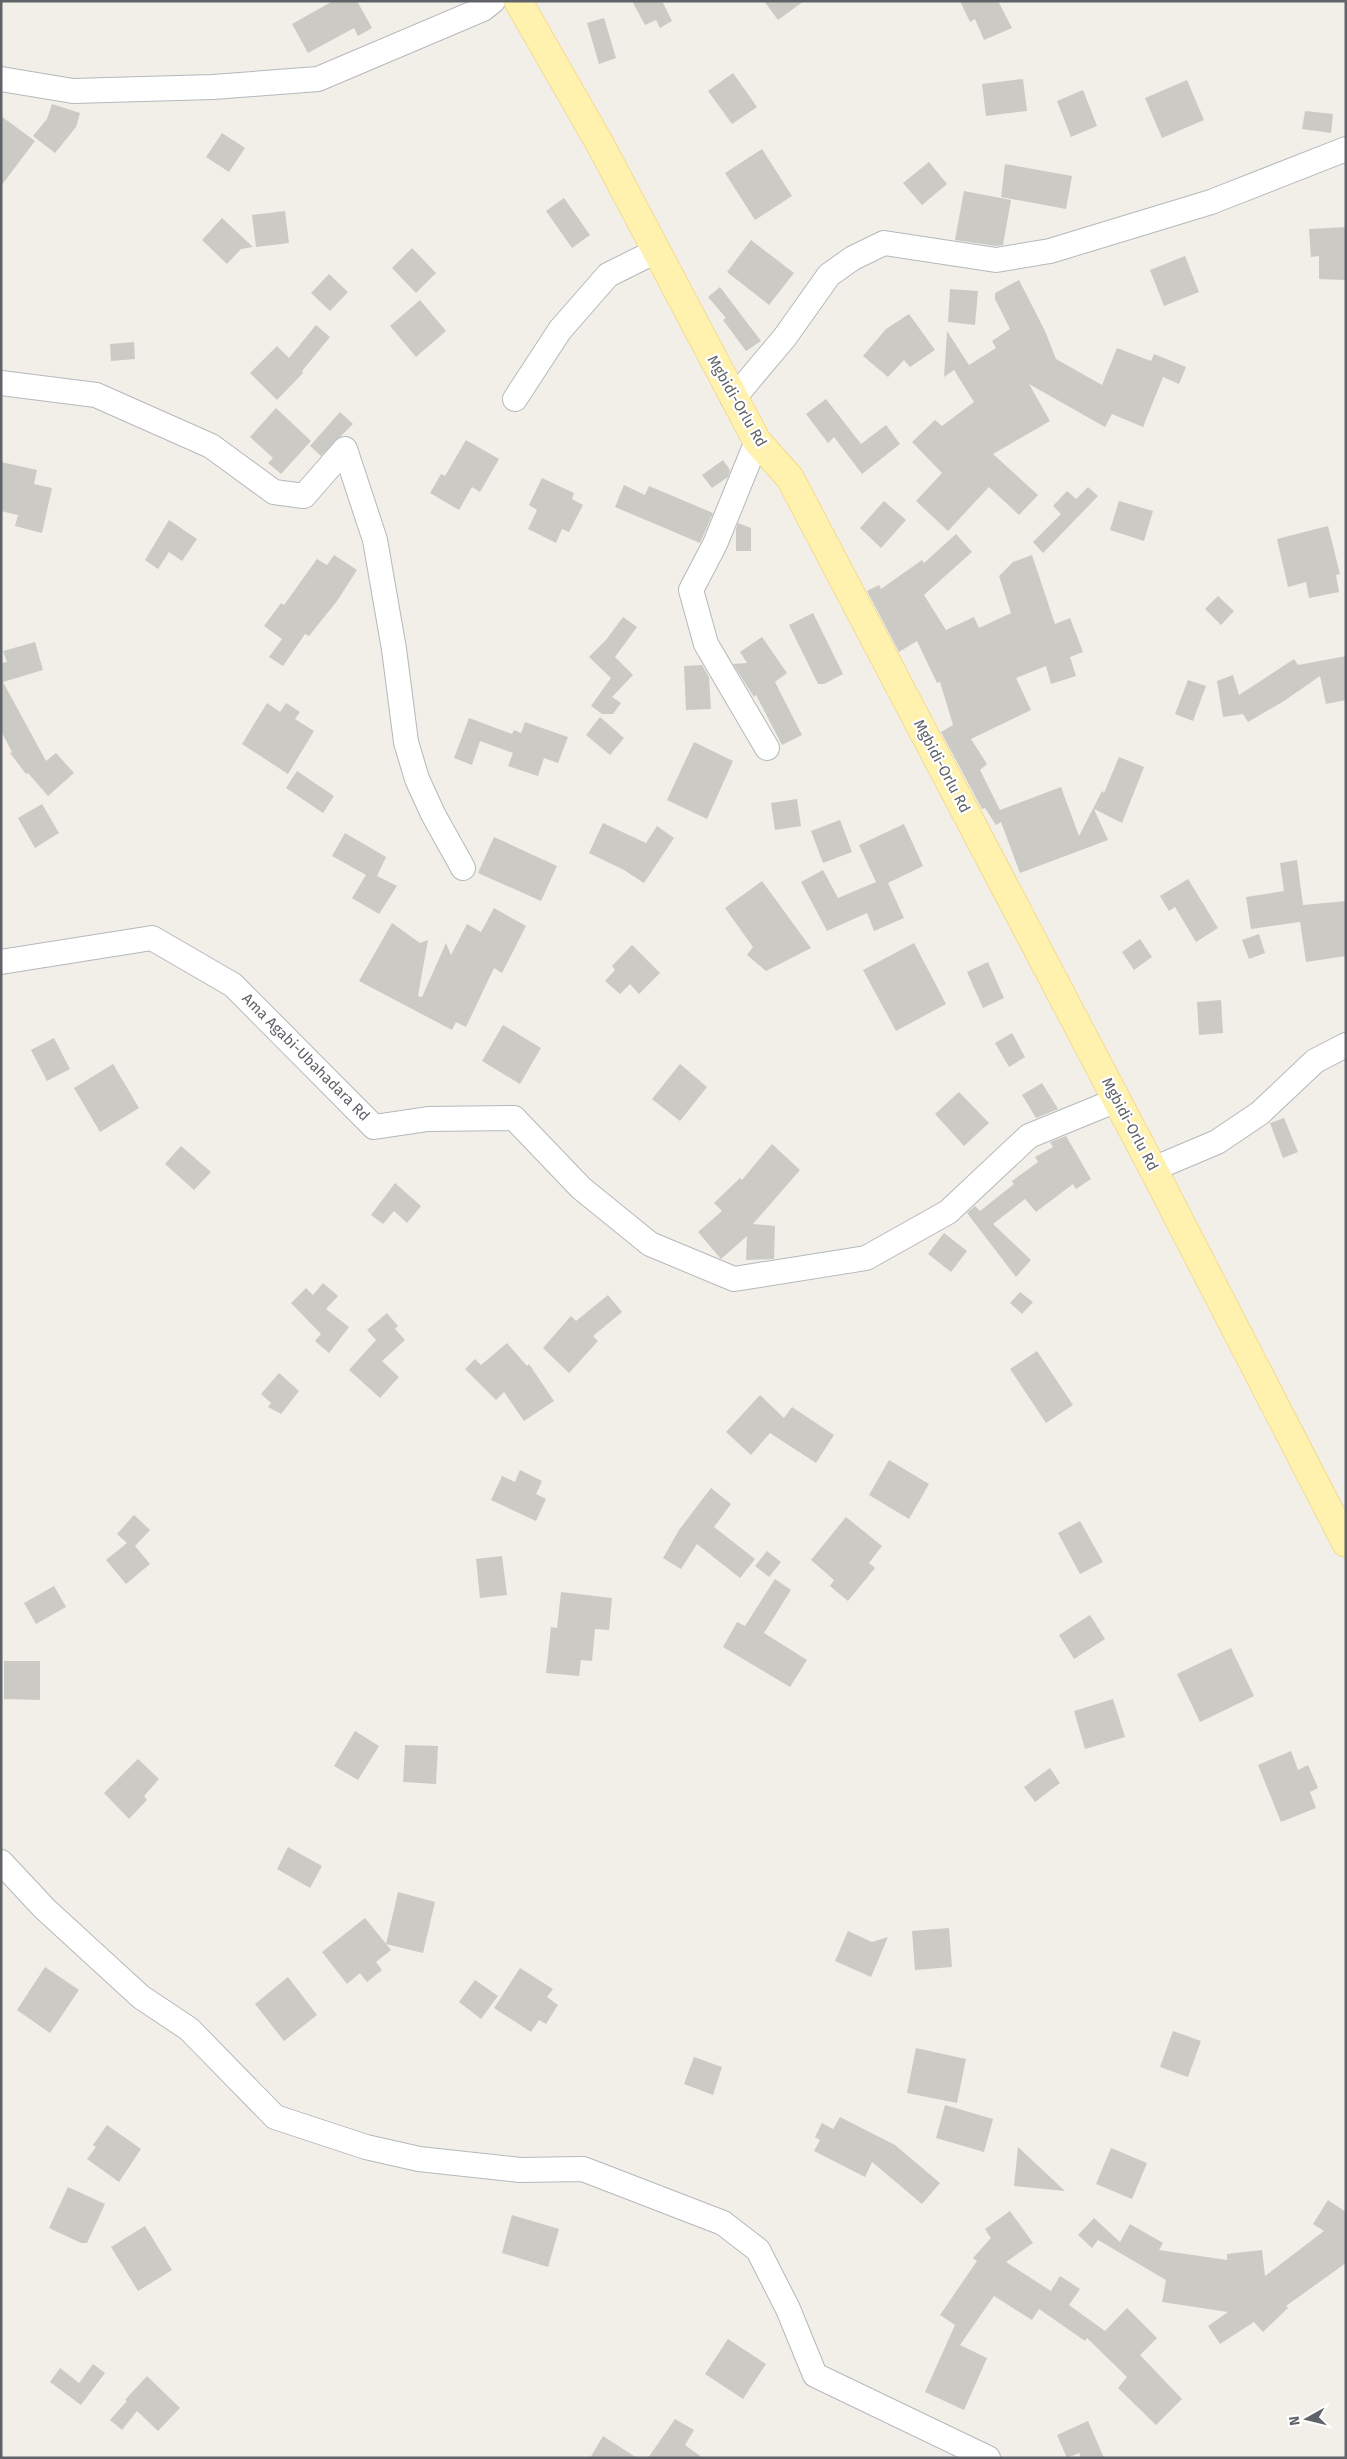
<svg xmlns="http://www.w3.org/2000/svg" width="1347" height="2459" font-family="'Fira Sans',sans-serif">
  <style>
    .building { fill: #cccac5 }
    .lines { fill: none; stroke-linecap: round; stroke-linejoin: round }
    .minor-casing { stroke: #b5b8bc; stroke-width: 26 }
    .major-casing { stroke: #f2c960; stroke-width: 29 }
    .minor { stroke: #fff; stroke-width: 24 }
    .major { stroke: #fff2af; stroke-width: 28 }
    .labels { text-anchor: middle; stroke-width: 4.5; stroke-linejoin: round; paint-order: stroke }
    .street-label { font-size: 15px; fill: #5f6368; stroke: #fff }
  </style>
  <rect width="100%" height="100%" fill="#f1efe8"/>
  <g class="building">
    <polygon points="333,1 357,1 372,28 358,36 354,28 308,53 292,24"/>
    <polygon points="632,1 662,1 672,21 660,28 656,20 645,25"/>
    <polygon points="764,1 804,1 778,20"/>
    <polygon points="960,1 998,1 1012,28 984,40 975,19 970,22"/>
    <polygon points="604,18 616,58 599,64 587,23"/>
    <polygon points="733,73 757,107 732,124 708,91"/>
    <polygon points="1023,79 1027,111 986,116 982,84"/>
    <polygon points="1187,80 1204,120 1162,138 1145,98"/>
    <polygon points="1083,90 1097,126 1071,137 1057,101"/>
    <polygon points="52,104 80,113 76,127 55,153 33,136 47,119"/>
    <polygon points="1305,111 1333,114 1331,133 1302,129"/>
    <polygon points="1,116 35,141 1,186"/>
    <polygon points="222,133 245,148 229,172 206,157"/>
    <polygon points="762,149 792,196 755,220 725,173"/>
    <polygon points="929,162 947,184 922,205 903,183"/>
    <polygon points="1005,164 1072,176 1066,209 1001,197"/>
    <polygon points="964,191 1011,200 1003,245 996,246 955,240"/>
    <polygon points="564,198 590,235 572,248 546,211"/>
    <polygon points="285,211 289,243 256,247 252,215"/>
    <polygon points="222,218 253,247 241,249 227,264 202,240"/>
    <polygon points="1346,227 1346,280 1319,279 1319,256 1311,257 1309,229"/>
    <polygon points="751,240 794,273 769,305 727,272"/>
    <polygon points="412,248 436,273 416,293 392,268"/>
    <polygon points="1185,256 1199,292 1164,306 1150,270"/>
    <polygon points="329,274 348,292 330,311 311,293"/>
    <polygon points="1019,280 1045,331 1056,359 1102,385 1117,348 1151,361 1154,354 1186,367 1179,384 1163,377 1143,427 1112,414 1105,427 1029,384 1050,421 993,454 1038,495 1019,515 989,487 948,531 916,501 942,473 912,442 935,420 942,426 974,402 954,370 944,377 947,331 969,365 996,348 992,341 1010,329 995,299 995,293"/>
    <polygon points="720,287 761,341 746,351 723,320 726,318 708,297"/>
    <polygon points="950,289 978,291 975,325 948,322"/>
    <polygon points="420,300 446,331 416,357 390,326"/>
    <polygon points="909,314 935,350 910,367 904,360 888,377 863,356 886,329"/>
    <polygon points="316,325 330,337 302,371 303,373 277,400 250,373 277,346 289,358"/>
    <polygon points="134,342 135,359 111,361 110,344"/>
    <polygon points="826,399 861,444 886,425 900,444 862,474 834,437 828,443 806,414"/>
    <polygon points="276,408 311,441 281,474 268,463 273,458 250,437"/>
    <polygon points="340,412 353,424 321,456 310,446"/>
    <polygon points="466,440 499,459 480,492 472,487 459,510 430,493 441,474 445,476"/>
    <polygon points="723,460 730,470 728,477 712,488 702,475"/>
    <polygon points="1,462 37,470 34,484 52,488 42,533 15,526 18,515 1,511"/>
    <polygon points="542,478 574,493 572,499 583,505 569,532 562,529 556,543 528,529 537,510 529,505"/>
    <polygon points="624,485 645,495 649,486 713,513 700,543 615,507"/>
    <polygon points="1088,487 1098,496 1043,553 1033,542 1061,514 1053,506 1067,491 1076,499"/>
    <polygon points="884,501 906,520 881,548 860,528"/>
    <polygon points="1119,501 1153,511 1144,541 1110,530"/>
    <polygon points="169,520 197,539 182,561 169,552 158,569 145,560"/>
    <polygon points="738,523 751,528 751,551 736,551 736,529"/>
    <polygon points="1328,526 1340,574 1336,575 1339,592 1309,598 1306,582 1288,587 1277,539"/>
    <polygon points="956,534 972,552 924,595 946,630 974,617 979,628 1011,613 999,576 1013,562 1032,555 1055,624 1070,618 1083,652 1070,657 1076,676 1051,684 1046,666 1016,678 1031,710 971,739 987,764 980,770 1000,810 1061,787 1079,836 1102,791 1104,793 1119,757 1144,767 1122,823 1094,809 1108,840 1020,873 1001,822 996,825 985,808 982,809 941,732 953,725 940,682 937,683 917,641 899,652 867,591 879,585 881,589 922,560 924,563"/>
    <polygon points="334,555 357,570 337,601 309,636 305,634 283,666 269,657 282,639 264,626 281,603 284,605 317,559 327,565"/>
    <polygon points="1218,596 1234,611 1221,625 1205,609"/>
    <polygon points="813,613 843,674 824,684 818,684 789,625"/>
    <polygon points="623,617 637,627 615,657 633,675 612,697 621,703 613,714 602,714 591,706 611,678 589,657 606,640"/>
    <polygon points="762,637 787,673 775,682 802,735 782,745 756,695 754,697 733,664 747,663 740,652"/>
    <polygon points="35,642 43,670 3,682 46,761 56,753 74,773 48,796 28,773 26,774 10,753 12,752 1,731 1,663 7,662 3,651"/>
    <polygon points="1346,656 1346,700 1326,704 1320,676 1284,701 1248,722 1243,714 1223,717 1217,681 1233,675 1239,695 1294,659 1298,665"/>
    <polygon points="702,665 709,677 711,709 686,710 684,666"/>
    <polygon points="1188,680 1206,686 1193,721 1175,714"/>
    <polygon points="267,703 280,712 286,703 300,712 295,719 314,731 288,774 242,744"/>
    <polygon points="600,717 624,738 610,755 586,735"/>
    <polygon points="469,718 512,734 514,730 521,733 525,722 568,737 558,763 544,758 538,776 508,766 513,753 480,741 472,765 454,758"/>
    <polygon points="694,742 733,761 707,819 667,800"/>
    <polygon points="297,771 334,796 323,813 286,788"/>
    <polygon points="797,799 801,826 775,830 771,803"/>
    <polygon points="42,804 59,833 35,848 18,818"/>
    <polygon points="840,820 852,852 823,863 811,831"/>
    <polygon points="603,823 646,843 657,826 674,838 644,883 624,870 589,853"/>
    <polygon points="904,824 923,866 888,883 904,918 874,931 867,913 827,931 801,882 823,870 838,898 876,882 859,845"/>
    <polygon points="345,833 386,857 377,876 397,886 379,914 352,898 366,875 332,856"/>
    <polygon points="494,837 557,866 541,901 478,873"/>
    <polygon points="1297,860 1303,905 1346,901 1346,956 1306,962 1300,922 1251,929 1246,897 1284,891 1280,863"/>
    <polygon points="1188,879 1218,928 1196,942 1175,907 1169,911 1160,896"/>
    <polygon points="762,881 811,948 766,971 747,955 753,947 725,908"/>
    <polygon points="494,908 526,926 502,973 494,968 466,1027 456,1022 452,1030 359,981 392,923 420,943 428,940 418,996 422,997 446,943 451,955 467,924 481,932"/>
    <polygon points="1259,934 1265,953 1249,959 1242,940"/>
    <polygon points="1140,939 1152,957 1134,970 1122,952"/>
    <polygon points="914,943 946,1004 896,1031 863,970"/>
    <polygon points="632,945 660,973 639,994 630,984 620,994 605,981 615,970 612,966"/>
    <polygon points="988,962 1004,998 983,1008 967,972"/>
    <polygon points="1221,1000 1223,1033 1199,1035 1197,1002"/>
    <polygon points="503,1025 541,1048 520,1084 482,1061"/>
    <polygon points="1012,1033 1025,1057 1009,1067 995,1043"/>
    <polygon points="54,1038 70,1069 47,1081 31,1050"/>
    <polygon points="113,1064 139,1108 100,1132 74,1088"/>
    <polygon points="680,1064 707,1087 680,1121 652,1099"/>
    <polygon points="1042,1083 1058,1109 1036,1118 1022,1095"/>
    <polygon points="959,1092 989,1123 964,1146 935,1114"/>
    <polygon points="1284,1118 1298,1152 1283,1158 1270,1123"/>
    <polygon points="1066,1136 1091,1179 1076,1189 1073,1184 1036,1212 1025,1199 993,1224 1031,1260 1016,1277 967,1213 975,1206 980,1211 1014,1184 1012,1181 1038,1162 1035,1157 1053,1147 1050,1142"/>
    <polygon points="772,1144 800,1170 753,1224 775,1226 774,1259 746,1260 747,1236 721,1259 698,1232 722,1211 714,1203 740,1178 742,1180"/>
    <polygon points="181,1146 211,1172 194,1190 165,1164"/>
    <polygon points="395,1183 421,1206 407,1223 394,1211 383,1224 371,1215"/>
    <polygon points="944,1233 967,1251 951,1272 928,1254"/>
    <polygon points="323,1283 338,1296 326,1309 349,1327 329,1353 315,1341 321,1334 291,1303 306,1288 313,1295"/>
    <polygon points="1020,1292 1033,1302 1022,1314 1010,1303"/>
    <polygon points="608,1295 622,1312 593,1336 598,1341 569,1373 543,1348 571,1316 576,1321"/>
    <polygon points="387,1313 398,1326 395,1329 405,1340 382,1361 399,1377 380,1398 349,1370 376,1340 367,1330"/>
    <polygon points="507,1343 527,1366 529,1364 554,1401 524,1421 504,1392 496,1400 465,1369 475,1359 481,1365"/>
    <polygon points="1037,1351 1073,1405 1046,1423 1010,1369"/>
    <polygon points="279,1373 299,1391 281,1414 268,1407 271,1403 261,1394"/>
    <polygon points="760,1395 784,1418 792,1407 834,1435 816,1463 770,1433 751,1455 726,1432"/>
    <polygon points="889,1460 929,1484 909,1519 869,1495"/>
    <polygon points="520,1470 542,1481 536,1494 546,1499 536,1521 491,1500 502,1476 515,1482"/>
    <polygon points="711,1488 731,1504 714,1527 755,1559 740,1578 697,1544 681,1569 663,1558 679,1530"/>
    <polygon points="134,1515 150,1530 135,1546 150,1564 126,1584 106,1560 127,1543 117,1534"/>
    <polygon points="846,1517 882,1546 869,1563 875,1568 848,1601 830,1586 834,1580 811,1560"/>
    <polygon points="1080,1521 1103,1562 1080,1574 1058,1533"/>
    <polygon points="767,1551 781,1562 769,1577 755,1566"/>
    <polygon points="502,1556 507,1595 480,1598 476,1559"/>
    <polygon points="775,1579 791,1590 764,1633 807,1660 790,1687 723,1647 737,1622 745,1626"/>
    <polygon points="54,1586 66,1607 36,1624 24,1603"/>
    <polygon points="561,1592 612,1598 609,1630 595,1629 592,1661 581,1660 579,1676 546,1673 551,1627 557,1628"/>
    <polygon points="1090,1615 1105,1639 1074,1659 1059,1635"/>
    <polygon points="1231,1648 1254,1696 1200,1722 1177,1674"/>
    <polygon points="4,1661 40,1661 40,1700 4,1699"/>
    <polygon points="1113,1699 1125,1737 1085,1749 1074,1711"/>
    <polygon points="355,1731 379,1746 358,1780 334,1766"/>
    <polygon points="405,1745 438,1746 436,1784 403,1782"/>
    <polygon points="1291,1751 1298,1770 1308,1765 1318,1788 1310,1792 1316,1808 1281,1822 1258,1765"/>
    <polygon points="138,1759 159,1779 144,1796 147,1800 129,1819 104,1793"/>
    <polygon points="1050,1768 1060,1783 1035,1802 1024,1787"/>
    <polygon points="288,1847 322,1866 310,1888 277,1869"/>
    <polygon points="398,1892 435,1902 423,1953 386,1944"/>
    <polygon points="365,1918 391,1950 376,1962 382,1970 367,1982 360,1973 347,1984 322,1952"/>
    <polygon points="949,1928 952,1967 915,1970 912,1931"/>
    <polygon points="848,1931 872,1942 888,1937 871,1977 835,1961"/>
    <polygon points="45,1967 79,1990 50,2033 17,2010"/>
    <polygon points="520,1968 553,1989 547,1997 558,2005 546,2024 539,2020 531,2032 494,2008"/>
    <polygon points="288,1977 317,2015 284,2041 255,2004"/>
    <polygon points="475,1980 498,1996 481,2019 459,2002"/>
    <polygon points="1173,2031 1201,2041 1188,2077 1160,2067"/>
    <polygon points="916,2048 966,2059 957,2103 907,2093"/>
    <polygon points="694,2057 722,2067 713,2095 684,2084"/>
    <polygon points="945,2105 993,2119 984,2152 936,2138"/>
    <polygon points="840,2117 895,2145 940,2183 922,2204 872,2162 865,2177 814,2151 820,2140 815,2137 822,2123 833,2129"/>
    <polygon points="107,2125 141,2149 119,2182 87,2159 96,2147 93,2145"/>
    <polygon points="1018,2147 1065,2191 1014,2186"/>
    <polygon points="1111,2148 1147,2163 1132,2199 1096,2184"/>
    <polygon points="68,2187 105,2204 87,2243 81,2243 49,2228"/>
    <polygon points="1328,2200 1346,2212 1346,2263 1286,2306 1288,2308 1263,2332 1254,2322 1220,2344 1208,2326 1228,2312 1162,2302 1166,2280 1098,2240 1092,2248 1078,2235 1094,2218 1120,2242 1130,2224 1163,2243 1159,2250 1227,2260 1227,2254 1262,2250 1265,2276 1324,2231 1313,2224"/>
    <polygon points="1010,2211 1033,2243 1006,2262 1051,2291 1060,2276 1080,2289 1069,2305 1105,2331 1127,2308 1157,2338 1140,2355 1182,2399 1156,2425 1118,2388 1127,2377 1087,2338 1085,2341 1039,2309 1032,2320 994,2296 960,2345 987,2358 964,2410 925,2392 955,2325 940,2315 977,2261 973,2258 991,2238 985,2229"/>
    <polygon points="512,2215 559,2229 548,2267 502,2253"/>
    <polygon points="145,2226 172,2270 138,2291 111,2247"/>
    <polygon points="728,2339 766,2364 743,2399 705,2374"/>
    <polygon points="93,2364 105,2373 81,2405 50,2382 60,2368 79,2383"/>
    <polygon points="147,2376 180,2408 158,2431 137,2411 122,2430 110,2420 127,2401 125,2400"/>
    <polygon points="675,2419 694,2430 685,2445 703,2458 648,2458"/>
    <polygon points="1088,2421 1104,2458 1081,2458 1079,2453 1067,2458 1057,2435"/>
    <polygon points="603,2436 637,2458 590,2458"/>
  </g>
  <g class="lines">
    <g class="minor-casing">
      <g id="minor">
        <polyline points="1,79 73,91 213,87 318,79 483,9 493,1"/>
        <polyline points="1,383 96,395 211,446 274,492 304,496 345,449 375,540 394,649 406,742 417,779 433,814 463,868"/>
        <polyline points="515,399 560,330 608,275 656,251"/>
        <polyline points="733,399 785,337 829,275 853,258 884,243 996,260 1050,251 1211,202 1346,149"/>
        <polyline points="757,441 715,544 691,590 706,644 767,748"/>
        <polyline points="1,962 152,938 233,985 374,1127 428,1119 514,1118 581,1188 650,1244 734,1279 866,1258 948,1212 1029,1136 1117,1100"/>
        <polyline points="1153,1169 1217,1142 1260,1113 1315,1061 1346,1045"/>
        <polyline points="1,1862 45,1909 141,1997 189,2029 275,2117 366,2147 419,2159 520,2170 583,2169 723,2223 758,2250 788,2309 815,2375 988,2458"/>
      </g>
    </g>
    <g class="major-casing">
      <polyline id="major" points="518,1 600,144 757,441 790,478 1153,1169 1346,1543"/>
    </g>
    <use href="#minor" class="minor"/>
    <use href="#major" class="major"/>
  </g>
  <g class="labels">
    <g class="street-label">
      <text transform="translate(737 401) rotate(60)" y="5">Mgbidi-Orlu Rd</text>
      <text transform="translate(942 766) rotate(62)" y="5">Mgbidi-Orlu Rd</text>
      <text transform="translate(306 1057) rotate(45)" y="5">Ama Agabi-Ubahadara Rd</text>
      <text transform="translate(1130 1124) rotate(62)" y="5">Mgbidi-Orlu Rd</text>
    </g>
  </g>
  <rect width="1347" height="2459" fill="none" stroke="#5f6368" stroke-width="5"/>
  <g transform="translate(1307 2419) rotate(262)" stroke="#ffffff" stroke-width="4" paint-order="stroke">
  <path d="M0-4L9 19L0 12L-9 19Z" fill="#5f6368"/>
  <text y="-8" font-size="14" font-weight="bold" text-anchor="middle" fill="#5f6368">N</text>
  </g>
</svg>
